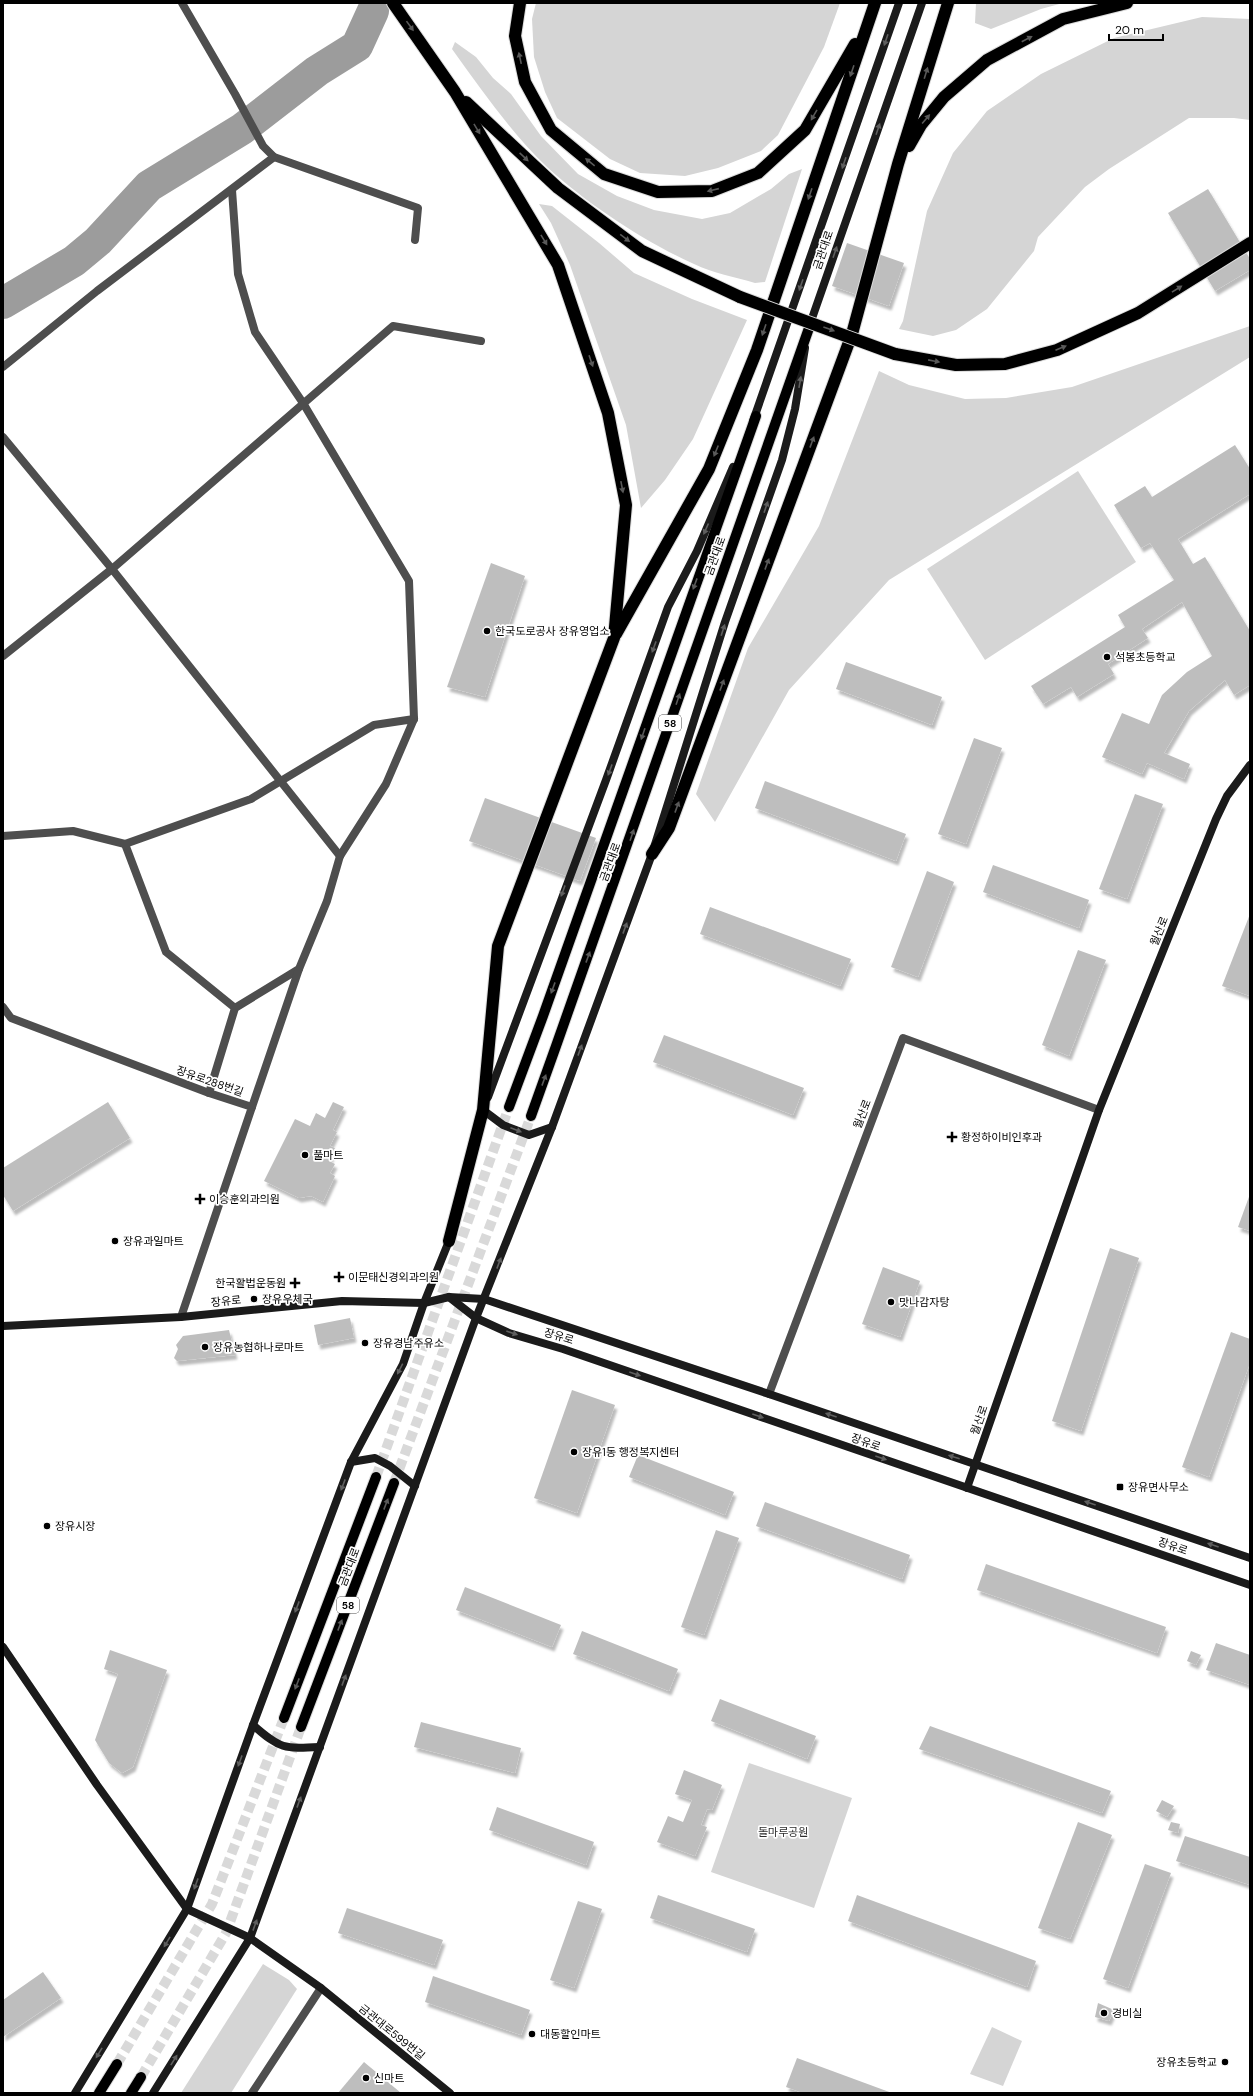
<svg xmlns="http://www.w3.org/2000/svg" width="1253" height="2096" font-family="'DM Sans','Noto Sans KR',sans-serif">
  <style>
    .green { fill: #d5d5d5 }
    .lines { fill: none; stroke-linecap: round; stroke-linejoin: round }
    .river { stroke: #9c9c9c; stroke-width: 32 }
    .building { fill: #bebebe; filter: url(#shadow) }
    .primary-tunnel { stroke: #d9d9d9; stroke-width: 10; stroke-dasharray: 10 5; stroke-linecap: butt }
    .primary-casing { stroke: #dbdbdb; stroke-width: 12 }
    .highway-casing { stroke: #dbdbdb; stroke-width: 14 }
    .street { stroke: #4e4e4e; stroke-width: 8 }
    .secondary { stroke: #1b1b1b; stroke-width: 8 }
    .primary { stroke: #000; stroke-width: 10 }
    .highway { stroke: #000; stroke-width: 12 }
    .highway-bridge-casing { stroke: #dbdbdb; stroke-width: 14; stroke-linecap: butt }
    .highway-bridge { stroke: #000; stroke-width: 12 }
    .oneway { fill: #595959 }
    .oneway2 { fill: #5f5f5f }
    .poi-dot { fill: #000; stroke: #fff; stroke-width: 1.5 }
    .labels { text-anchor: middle; stroke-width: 3.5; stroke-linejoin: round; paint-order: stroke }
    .shield { fill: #fff; stroke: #4c4c4c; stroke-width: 1 }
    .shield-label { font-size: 10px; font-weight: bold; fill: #000 }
    .street-label { font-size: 11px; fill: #000; stroke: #fff }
    .poi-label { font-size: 11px; fill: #000; stroke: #fff; text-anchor: start }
    .park-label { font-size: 11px; fill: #2c2c2c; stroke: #fff }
  </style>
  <defs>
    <filter id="shadow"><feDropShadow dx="2.5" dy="4.5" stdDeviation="1" flood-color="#0004"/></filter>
  </defs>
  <rect width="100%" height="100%" fill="#fff"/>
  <g class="green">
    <polygon points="536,3 840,3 824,47 778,135 761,151 718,168 685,176 640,173 610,159 557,118 545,92 534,57 532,19"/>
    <polygon points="976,3 1063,3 1041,9 991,29 975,23"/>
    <polygon points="1202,17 1250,19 1250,120 1234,118 1189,118 1109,169 1085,187 1038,237 1034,251 987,309 956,330 933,336 899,329 903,321 927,211 953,153 987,111 1041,74 1114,38"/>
    <path d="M455 42 476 57 493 78 511 94 541 136 578 174 617 196 654 210 702 219 730 213 771 189 789 174 802 169 765 282 755 283C735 277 713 273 694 264 645 242 587 204 547 167 511 133 481 89 452 49Z"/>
    <polygon points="539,204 552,206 599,243 634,273 692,299 747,320 693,439 665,480 641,508 626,425 570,265 551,223"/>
    <polygon points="1250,326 1250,357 889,580 789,690 715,822 696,794 748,648 819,526 879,371 909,385 965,399 1006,398 1072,387"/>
    <polygon points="1078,471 1136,562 985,660 927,569"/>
    <polygon points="749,1763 852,1798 814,1908 711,1872"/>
    <polygon points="263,1964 289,1980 297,1989 231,2093 181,2093"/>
    <polygon points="992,2027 1022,2041 1003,2086 970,2074"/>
  </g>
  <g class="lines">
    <polyline class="river" points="3,303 74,261 98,241 149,186 242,129 317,71 357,46 373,11"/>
  </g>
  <g class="building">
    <polygon points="1208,189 1250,259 1250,270 1215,291 1168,213"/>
    <polygon points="847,243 904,263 889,306 832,286"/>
    <polygon points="1235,445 1250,469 1250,494 1178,539 1193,564 1205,557 1250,631 1250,685 1234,695 1225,680 1189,711 1164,753 1190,764 1184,779 1147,763 1142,774 1102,757 1122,713 1149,724 1162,695 1187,672 1212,656 1182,602 1142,629 1148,638 1108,664 1114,674 1077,697 1071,687 1043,704 1031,686 1125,627 1118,615 1174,580 1150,543 1141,548 1114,505 1145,486 1152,497"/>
    <polygon points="491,563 525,576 485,697 447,687"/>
    <polygon points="846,662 942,697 932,725 836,689"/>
    <polygon points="974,738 1002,748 966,844 938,834"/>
    <polygon points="765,781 906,834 896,861 755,808"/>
    <polygon points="1135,794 1163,804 1127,899 1099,889"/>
    <polygon points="485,798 596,838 580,881 469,841"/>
    <polygon points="993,865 1089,900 1079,928 983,892"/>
    <polygon points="927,871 954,882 918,977 891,967"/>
    <polygon points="710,907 851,959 840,986 700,934"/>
    <polygon points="1250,914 1250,996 1222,986"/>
    <polygon points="1078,950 1106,960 1069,1056 1042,1045"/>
    <polygon points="664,1035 804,1088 793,1115 653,1062"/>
    <polygon points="108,1102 130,1138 13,1211 3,1195 3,1168"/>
    <polygon points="333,1102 344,1107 333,1130 337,1132 330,1146 335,1148 329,1161 335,1164 330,1173 335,1176 323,1202 311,1196 299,1198 264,1181 295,1119 310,1126 316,1113 325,1118"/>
    <polygon points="1250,1194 1250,1231 1238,1227"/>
    <polygon points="1110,1248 1139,1258 1081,1431 1052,1421"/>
    <polygon points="883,1267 920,1281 900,1337 862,1324"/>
    <polygon points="350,1318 354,1338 318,1345 314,1325"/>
    <polygon points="229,1330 235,1355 177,1361 174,1358 178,1349 176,1345 183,1336"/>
    <polygon points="1231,1332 1250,1339 1250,1363 1209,1477 1182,1467"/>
    <polygon points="572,1390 615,1405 577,1513 534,1498"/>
    <polygon points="638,1455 734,1492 725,1515 629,1477"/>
    <polygon points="765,1502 910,1555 902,1579 756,1526"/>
    <polygon points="716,1530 739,1538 704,1635 681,1627"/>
    <polygon points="986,1564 1166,1627 1157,1653 977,1590"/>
    <polygon points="465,1587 561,1625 552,1647 456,1610"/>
    <polygon points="582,1631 678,1669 669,1691 573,1654"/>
    <polygon points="1216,1643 1250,1655 1250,1685 1206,1670"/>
    <polygon points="110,1650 167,1670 133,1767 122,1773 109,1763 95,1740 118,1674 104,1669"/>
    <polygon points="1191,1651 1201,1655 1196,1665 1187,1661"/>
    <polygon points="720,1699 816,1736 807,1759 711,1721"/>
    <polygon points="421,1722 521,1748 515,1773 414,1747"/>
    <polygon points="930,1726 1111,1791 1102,1813 919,1749"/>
    <polygon points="684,1770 722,1785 712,1810 707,1809 701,1825 707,1827 695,1856 657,1842 668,1816 683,1822 692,1800 675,1794"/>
    <polygon points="1162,1800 1174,1806 1167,1817 1156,1811"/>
    <polygon points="497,1807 594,1842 586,1865 489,1830"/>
    <polygon points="1078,1822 1112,1835 1070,1939 1038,1928"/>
    <polygon points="1171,1822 1180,1824 1178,1833 1168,1830"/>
    <polygon points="1185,1836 1250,1857 1250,1885 1176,1861"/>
    <polygon points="1145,1864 1171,1873 1128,1988 1103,1979"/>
    <polygon points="658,1895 755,1929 747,1952 650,1918"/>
    <polygon points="857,1895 1036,1961 1027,1987 848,1921"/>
    <polygon points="578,1901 602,1909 574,1988 550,1980"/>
    <polygon points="347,1908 443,1940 434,1965 338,1933"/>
    <polygon points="43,1972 61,1998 3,2037 3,2000"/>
    <polygon points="433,1976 530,2010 521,2035 425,2002"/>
    <polygon points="1098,2003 1114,2010 1109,2021 1095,2017"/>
    <polygon points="797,2058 892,2093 803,2093 786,2087"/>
    <polygon points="364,2062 401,2093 338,2093"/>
  </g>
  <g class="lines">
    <g class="primary-tunnel">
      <polyline points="376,1477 509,1107"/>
      <polyline points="394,1483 531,1116"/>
      <polyline points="117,2064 212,1904 284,1718"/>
      <polyline points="141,2077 226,1933 301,1727"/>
    </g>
    <g class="primary-casing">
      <g id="primary">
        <polyline points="509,1107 543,1016 756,416"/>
        <path d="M531 1116C625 854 716 591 809 328"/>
        <polyline points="284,1718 376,1477"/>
        <polyline points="301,1727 394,1483"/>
        <polyline points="99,2093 117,2064"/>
        <polyline points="131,2093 141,2077"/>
      </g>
    </g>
    <g class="highway-casing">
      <g id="highway">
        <polyline points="393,3 455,92 558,265 608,413 626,505 614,638 498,946 483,1110 449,1241"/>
        <polyline points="520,3 515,36 525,82 551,130 604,174 658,192 712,191 758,173 805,130 855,44"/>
        <polyline points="466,102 558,188 642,251 740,297"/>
        <polyline points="909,146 921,125 944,97 987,60 1063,19 1127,3"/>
        <polyline points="895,354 956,365 1005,364 1057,350 1138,313 1250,243"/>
        <polyline points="616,634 709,469 757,350 875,3"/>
        <polyline points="652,854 669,828 852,334 898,164 948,3"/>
      </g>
    </g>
    <g class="street">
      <polyline points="182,3 235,94 263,146 274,157 418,208 415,240"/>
      <polyline points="232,190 238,274 255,332 303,403 409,581 414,719"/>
      <polyline points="3,367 97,291 274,157"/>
      <polyline points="3,437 112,569 340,856"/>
      <polyline points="3,656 112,569 393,326 481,341"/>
      <polyline points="3,836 73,831 125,844"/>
      <polyline points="3,1007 11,1018 209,1093 252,1107 181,1317"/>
      <polyline points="209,1093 235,1008 299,969 327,901 340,856 386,784 414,719 374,725 251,799 125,844 166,952 235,1008"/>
      <polyline points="252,1107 299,969"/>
      <polyline points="769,1394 903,1038 1099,1110"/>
      <polyline points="252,2093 321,1988"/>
    </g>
    <g class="secondary">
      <polyline points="809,327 922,3"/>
      <polyline points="753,421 899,3"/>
      <polyline points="488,1097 606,780 668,607 697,551 733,467"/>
      <polyline points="484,1107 483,1110 503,1125 529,1135 552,1127"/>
      <polyline points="449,1297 476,1318 509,1333 563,1349 1250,1585"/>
      <polyline points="3,1326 181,1317 342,1301 424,1303 449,1297 484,1299 769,1394 1250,1558"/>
      <polyline points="351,1462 375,1458 390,1466 415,1486"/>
      <polyline points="967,1488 1099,1110 1216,819 1227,796 1250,765"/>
      <polyline points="3,1647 97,1785 187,1909 250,1938 321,1988 450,2093"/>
      <path d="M253 1725C280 1749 284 1749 320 1747"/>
      <polyline points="75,2093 187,1909 253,1725 351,1462 403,1364 424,1303 449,1241"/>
      <polyline points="153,2093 250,1938 476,1318 552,1127 652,854 725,622 782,460 795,409 805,348"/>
    </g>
    <use href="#primary" class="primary"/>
    <use href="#highway" class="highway"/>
    <g class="highway-bridge-casing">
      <polyline id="highway-bridge" points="740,297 895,354"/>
    </g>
    <use href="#highway-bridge" class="highway-bridge"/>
  </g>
  <defs><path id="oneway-solid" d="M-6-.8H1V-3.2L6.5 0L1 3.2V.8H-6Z"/></defs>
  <g class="oneway">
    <use href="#oneway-solid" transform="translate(410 26) rotate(54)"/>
    <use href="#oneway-solid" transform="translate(1027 39) rotate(-28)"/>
    <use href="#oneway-solid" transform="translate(520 58) rotate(-102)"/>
    <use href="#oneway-solid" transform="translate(852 71) rotate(109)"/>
    <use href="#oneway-solid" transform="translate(926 73) rotate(-73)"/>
    <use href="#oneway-solid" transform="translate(814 115) rotate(120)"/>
    <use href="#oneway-solid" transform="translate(926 119) rotate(-50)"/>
    <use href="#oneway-solid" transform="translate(477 129) rotate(59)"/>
    <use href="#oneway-solid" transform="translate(524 157) rotate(43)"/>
    <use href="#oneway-solid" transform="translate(590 162) rotate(-141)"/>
    <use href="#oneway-solid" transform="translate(713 190) rotate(167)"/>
    <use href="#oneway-solid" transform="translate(810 194) rotate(109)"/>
    <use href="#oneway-solid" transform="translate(625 238) rotate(37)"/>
    <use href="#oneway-solid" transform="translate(544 240) rotate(59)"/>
    <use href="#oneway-solid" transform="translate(1177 289) rotate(-32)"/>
    <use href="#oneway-solid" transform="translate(829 329) rotate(20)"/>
    <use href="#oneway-solid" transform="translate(764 330) rotate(109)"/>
    <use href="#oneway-solid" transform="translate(1061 348) rotate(-23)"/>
    <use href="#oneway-solid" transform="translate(591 361) rotate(71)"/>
    <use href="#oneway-solid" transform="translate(934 361) rotate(11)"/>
    <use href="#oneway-solid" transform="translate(812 442) rotate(-70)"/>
    <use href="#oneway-solid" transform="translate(716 451) rotate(112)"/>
    <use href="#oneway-solid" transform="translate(622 487) rotate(79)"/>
    <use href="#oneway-solid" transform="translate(767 564) rotate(-70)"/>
    <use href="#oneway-solid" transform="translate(695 584) rotate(110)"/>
    <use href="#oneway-solid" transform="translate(722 685) rotate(-70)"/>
    <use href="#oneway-solid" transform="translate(678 699) rotate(-71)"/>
    <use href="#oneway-solid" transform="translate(643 734) rotate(109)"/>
    <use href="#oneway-solid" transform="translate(677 807) rotate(-70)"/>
    <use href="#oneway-solid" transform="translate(632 835) rotate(-71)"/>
    <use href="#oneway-solid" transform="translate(588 957) rotate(-70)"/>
    <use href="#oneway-solid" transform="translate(553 988) rotate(110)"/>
    <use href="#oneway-solid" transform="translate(544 1080) rotate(-70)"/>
    <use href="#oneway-solid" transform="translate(386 1504) rotate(-69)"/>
    <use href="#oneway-solid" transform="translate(340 1625) rotate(-69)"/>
    <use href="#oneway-solid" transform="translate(297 1684) rotate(111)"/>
  </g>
  <g class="oneway2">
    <use href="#oneway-solid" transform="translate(886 40) rotate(109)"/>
    <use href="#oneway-solid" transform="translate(878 129) rotate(-71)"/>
    <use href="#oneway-solid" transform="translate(844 163) rotate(109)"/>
    <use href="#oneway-solid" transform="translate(835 252) rotate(-71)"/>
    <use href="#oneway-solid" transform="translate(801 285) rotate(109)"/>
    <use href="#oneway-solid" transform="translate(800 382) rotate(-80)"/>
    <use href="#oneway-solid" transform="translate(766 507) rotate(-71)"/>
    <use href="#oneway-solid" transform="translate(706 529) rotate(114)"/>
    <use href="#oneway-solid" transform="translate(723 630) rotate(-72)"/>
    <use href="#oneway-solid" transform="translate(654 647) rotate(110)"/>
    <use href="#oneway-solid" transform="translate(610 770) rotate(110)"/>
    <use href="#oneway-solid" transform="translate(563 891) rotate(110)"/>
    <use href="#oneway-solid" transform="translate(625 928) rotate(-70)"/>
    <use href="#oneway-solid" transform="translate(580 1050) rotate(-70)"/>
    <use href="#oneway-solid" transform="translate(516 1130) rotate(21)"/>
    <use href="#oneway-solid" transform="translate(499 1263) rotate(-69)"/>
    <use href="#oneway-solid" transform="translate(512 1333) rotate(19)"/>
    <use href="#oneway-solid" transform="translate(400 1369) rotate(117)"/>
    <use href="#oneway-solid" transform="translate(635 1374) rotate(19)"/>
    <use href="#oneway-solid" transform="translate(831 1415) rotate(-161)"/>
    <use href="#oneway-solid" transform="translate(758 1416) rotate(19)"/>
    <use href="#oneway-solid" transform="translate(954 1457) rotate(-162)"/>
    <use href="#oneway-solid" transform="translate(881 1458) rotate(19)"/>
    <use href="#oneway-solid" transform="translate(343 1485) rotate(111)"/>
    <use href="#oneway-solid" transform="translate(1090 1503) rotate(-161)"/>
    <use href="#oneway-solid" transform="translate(1213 1545) rotate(-161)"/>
    <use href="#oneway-solid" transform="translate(297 1607) rotate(111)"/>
    <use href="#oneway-solid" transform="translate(344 1680) rotate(-70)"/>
    <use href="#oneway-solid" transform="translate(240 1761) rotate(110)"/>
    <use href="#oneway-solid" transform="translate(299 1802) rotate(-70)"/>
    <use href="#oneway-solid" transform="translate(196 1884) rotate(110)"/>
    <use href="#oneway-solid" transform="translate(255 1925) rotate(-70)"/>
    <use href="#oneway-solid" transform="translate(167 1942) rotate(121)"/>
    <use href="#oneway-solid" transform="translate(99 2053) rotate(121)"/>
    <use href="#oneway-solid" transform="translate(174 2060) rotate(-58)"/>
  </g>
  <g class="poi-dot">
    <circle cx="487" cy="631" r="4"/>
    <circle cx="1107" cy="657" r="4"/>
    <path d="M950 1131h4v4h4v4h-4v4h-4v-4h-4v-4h4z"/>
    <circle cx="305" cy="1155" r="4"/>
    <path d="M198 1193h4v4h4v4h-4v4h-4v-4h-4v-4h4z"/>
    <circle cx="115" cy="1241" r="4"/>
    <path d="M337 1271h4v4h4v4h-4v4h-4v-4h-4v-4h4z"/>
    <path d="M293 1277h4v4h4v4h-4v4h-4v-4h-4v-4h4z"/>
    <circle cx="254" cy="1299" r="4"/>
    <circle cx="891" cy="1302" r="4"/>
    <circle cx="365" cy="1343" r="4"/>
    <circle cx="205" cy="1347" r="4"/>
    <circle cx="574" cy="1452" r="4"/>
    <rect x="1116" y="1483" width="8" height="8" rx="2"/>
    <circle cx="47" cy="1526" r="4"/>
    <circle cx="1104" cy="2013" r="4"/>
    <circle cx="532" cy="2034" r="4"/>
    <circle cx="1225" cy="2062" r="4"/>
    <circle cx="366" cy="2078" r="4"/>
  </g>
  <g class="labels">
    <g class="shield">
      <rect x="659" y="715" width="22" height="16" rx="3"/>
      <rect x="337" y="1597" width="22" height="16" rx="3"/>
    </g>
    <g class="shield-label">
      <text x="670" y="727">58</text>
      <text x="348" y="1609">58</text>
    </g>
    <g class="street-label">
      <text transform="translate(823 250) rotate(-71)" y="4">금관대로</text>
      <text transform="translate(715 556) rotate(-70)" y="4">금관대로</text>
      <text transform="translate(610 862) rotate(-70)" y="4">금관대로</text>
      <text transform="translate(1159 931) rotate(-68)" y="4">월산로</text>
      <text transform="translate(210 1081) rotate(19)" y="4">장유로288번길</text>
      <text transform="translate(862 1114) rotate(-69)" y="4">월산로</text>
      <text transform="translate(226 1301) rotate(-6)" y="4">장유로</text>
      <text transform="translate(559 1336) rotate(17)" y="4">장유로</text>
      <text transform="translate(979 1420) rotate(-71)" y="4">월산로</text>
      <text transform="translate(866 1442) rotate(19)" y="4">장유로</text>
      <text transform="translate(1173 1546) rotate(19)" y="4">장유로</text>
      <text transform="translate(349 1567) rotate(-69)" y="4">금관대로</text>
      <text transform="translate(392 2032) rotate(39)" y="4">금관대로599번길</text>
    </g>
    <g class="poi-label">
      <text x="495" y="635">한국도로공사 장유영업소</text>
      <text x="1115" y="661">석봉초등학교</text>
      <text x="961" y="1141">황정하이비인후과</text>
      <text x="313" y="1159">풀마트</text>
      <text x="209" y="1203">이승훈외과의원</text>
      <text x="123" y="1245">장유과일마트</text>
      <text x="348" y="1281">이문태신경외과의원</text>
      <text x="286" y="1287" text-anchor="end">한국활법운동원</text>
      <text x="262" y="1303">장유우체국</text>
      <text x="899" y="1306">맛나감자탕</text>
      <text x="373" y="1347">장유경남주유소</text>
      <text x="213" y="1351">장유농협하나로마트</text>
      <text x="582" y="1456">장유1동 행정복지센터</text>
      <text x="1128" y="1491">장유면사무소</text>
      <text x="55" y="1530">장유시장</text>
      <text x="1112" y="2017">경비실</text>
      <text x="540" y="2038">대동할인마트</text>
      <text x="1217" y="2066" text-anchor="end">장유초등학교</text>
      <text x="374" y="2082">신마트</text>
    </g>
    <g class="park-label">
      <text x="783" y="1836">돌마루공원</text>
    </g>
  </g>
  <rect width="1253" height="2096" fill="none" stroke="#000000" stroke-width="8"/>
  <path d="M1109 34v6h54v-6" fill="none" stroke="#000000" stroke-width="2"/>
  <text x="1115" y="34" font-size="12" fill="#000000" stroke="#ffffff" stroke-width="3" paint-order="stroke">20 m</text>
</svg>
